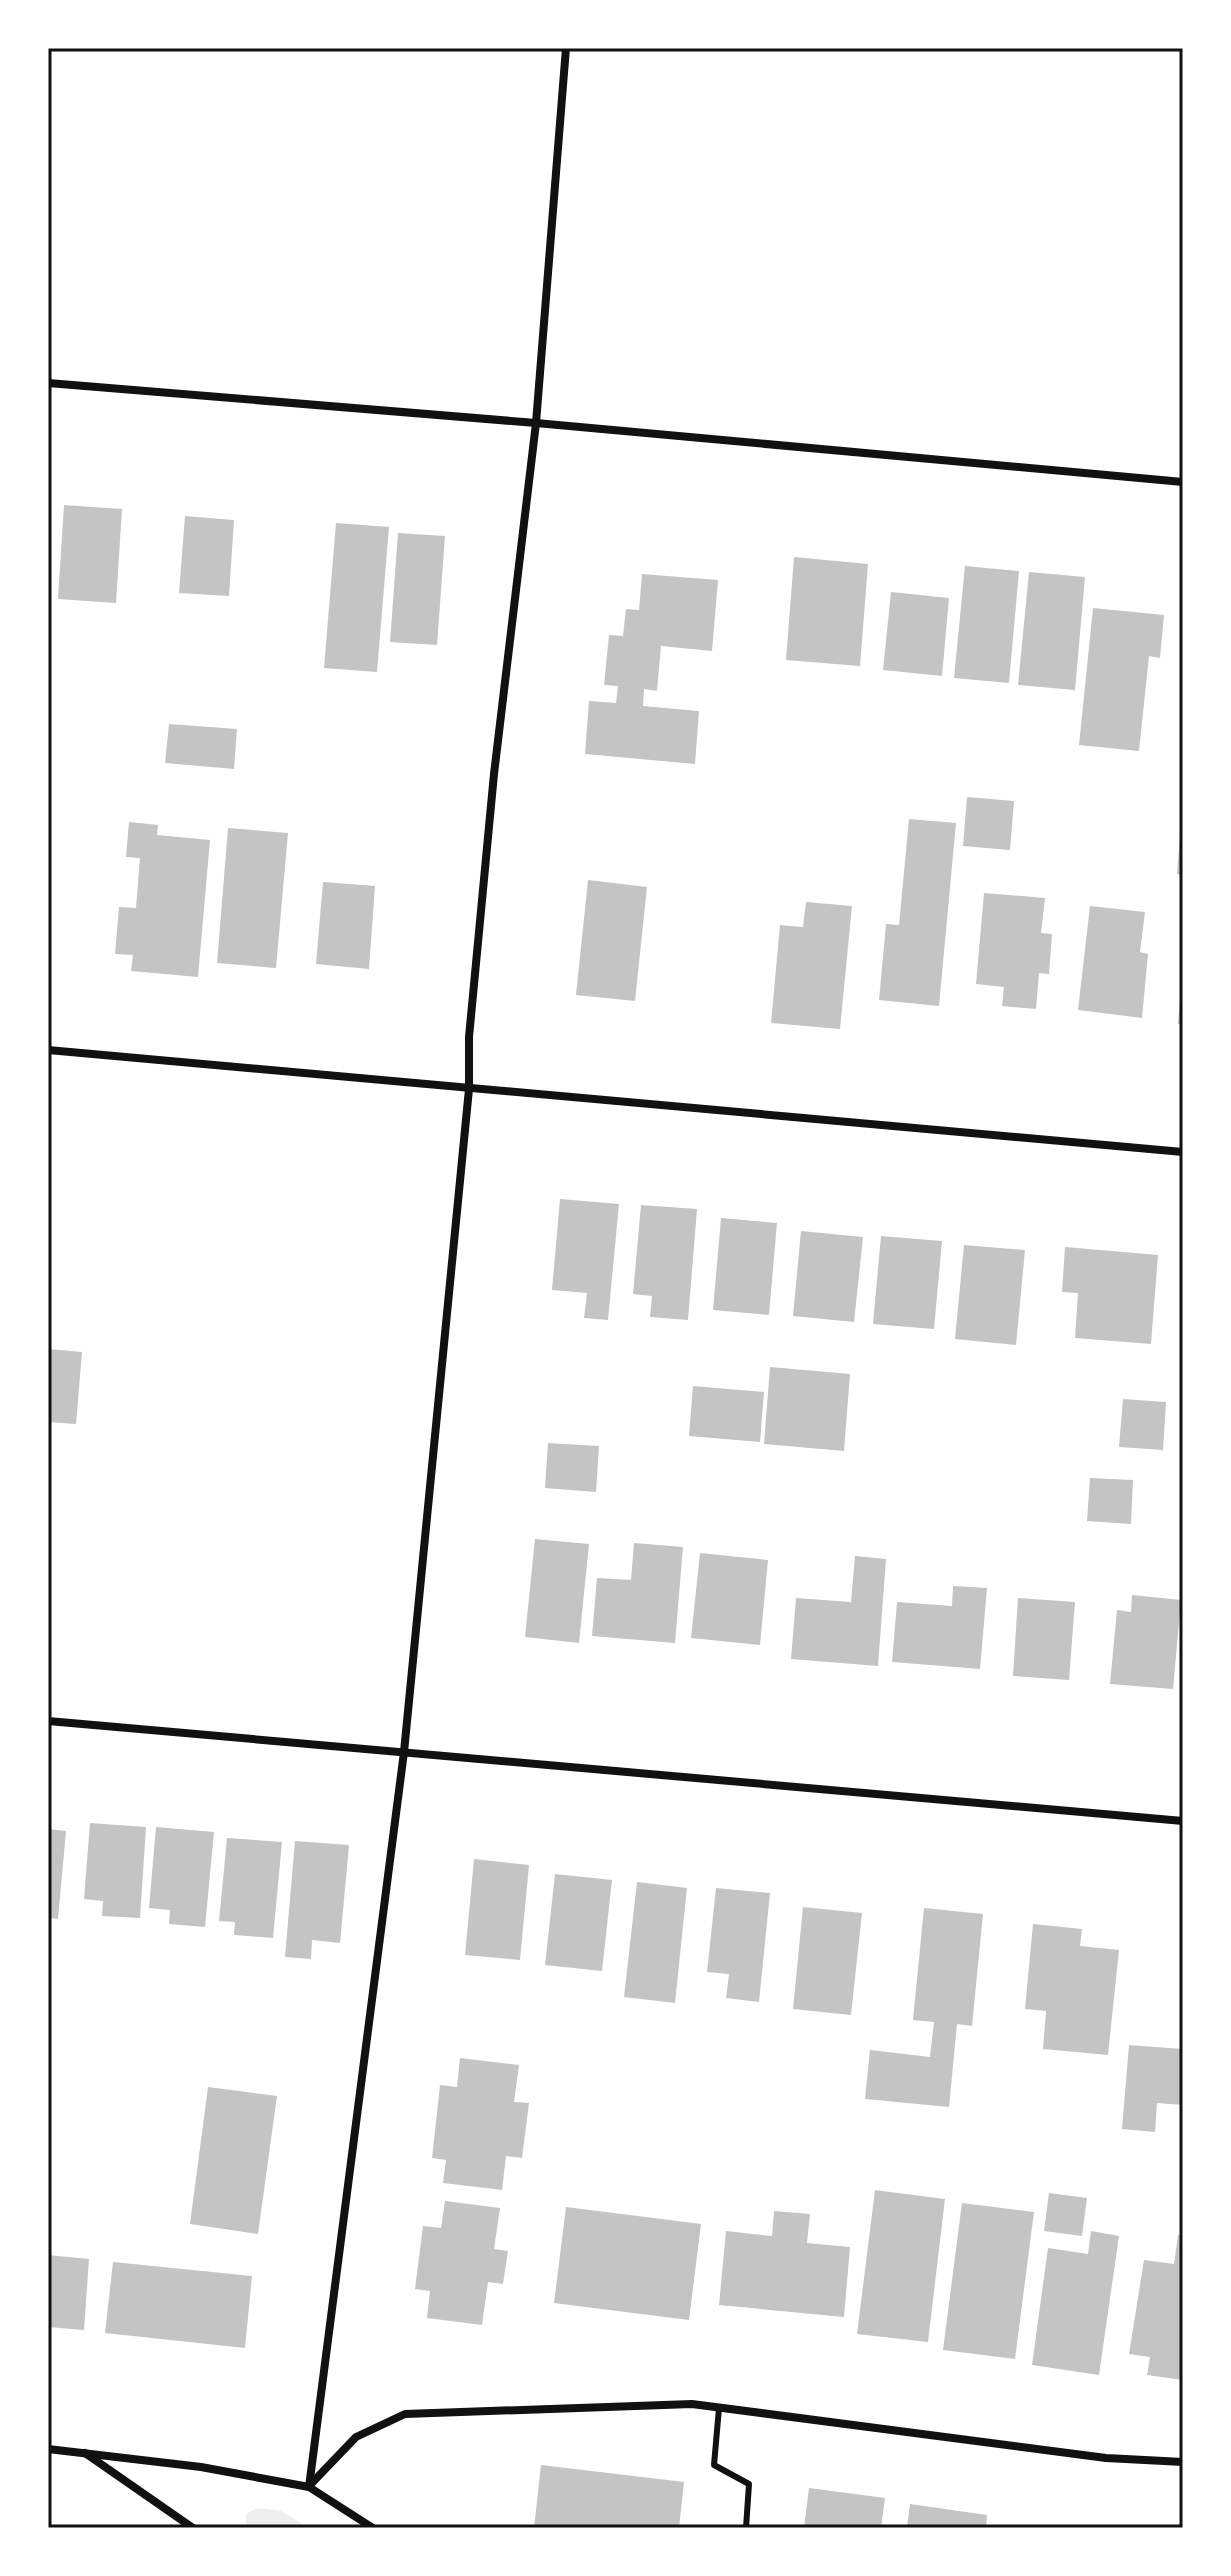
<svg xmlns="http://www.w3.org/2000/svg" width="1231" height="2576" font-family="'Asap Condensed',sans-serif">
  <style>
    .green { fill: #eee }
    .building { fill: #c4c4c4 }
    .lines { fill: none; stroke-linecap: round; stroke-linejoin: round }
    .service { stroke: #111; stroke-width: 6 }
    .minor { stroke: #111; stroke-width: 8 }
    .neatline { fill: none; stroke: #111; stroke-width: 3 }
  </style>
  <rect width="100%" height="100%" fill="#fff"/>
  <polygon class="green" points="257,2508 281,2511 309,2528 246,2528 246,2514"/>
  <g class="building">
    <polygon points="64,505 122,509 116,603 58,599"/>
    <polygon points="185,516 234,520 229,596 179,593"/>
    <polygon points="336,523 389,527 377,672 324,668"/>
    <polygon points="398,533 445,536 437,645 390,642"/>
    <polygon points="794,557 868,564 860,666 786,660"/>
    <polygon points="965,566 1019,571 1009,683 954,678"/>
    <polygon points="1029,572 1085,577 1075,690 1018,685"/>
    <polygon points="642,574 718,580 712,651 661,646 657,691 644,689 643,706 699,711 695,764 585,754 589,701 616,703 618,686 604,685 609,635 623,636 626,609 639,610"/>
    <polygon points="891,592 949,598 942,676 883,670"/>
    <polygon points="1093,608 1164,615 1160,658 1149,656 1139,751 1079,745"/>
    <polygon points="169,724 237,729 234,769 165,763"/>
    <polygon points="967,797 1014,801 1010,850 963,846"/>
    <polygon points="909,819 956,823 939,1006 879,1000 886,924 899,925"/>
    <polygon points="129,822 158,825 157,835 210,840 198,977 131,971 133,955 115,954 119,907 136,908 140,858 126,857"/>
    <polygon points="228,828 288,833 276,968 217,963"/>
    <polygon points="1180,835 1183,835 1183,875 1177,874"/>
    <polygon points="588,880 647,887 635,1001 576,995"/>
    <polygon points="323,882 375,886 369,969 316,964"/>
    <polygon points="984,893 1045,898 1041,933 1052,934 1049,974 1039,973 1036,1009 1002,1006 1004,987 976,984"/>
    <polygon points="806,902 852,906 840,1029 771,1023 780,925 803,927"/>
    <polygon points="1090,906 1145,912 1140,952 1148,954 1142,1018 1078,1010"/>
    <polygon points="1181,989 1183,989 1183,1024 1178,1024"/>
    <polygon points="560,1199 619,1204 608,1320 584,1318 587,1293 552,1290"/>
    <polygon points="641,1205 697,1209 688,1320 650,1317 652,1296 633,1294"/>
    <polygon points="721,1218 777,1223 769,1315 713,1310"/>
    <polygon points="801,1231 863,1237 854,1322 793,1316"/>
    <polygon points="881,1236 942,1241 934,1329 873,1324"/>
    <polygon points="964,1245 1025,1250 1016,1345 955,1339"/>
    <polygon points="1065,1247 1158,1255 1151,1344 1075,1338 1078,1293 1062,1292"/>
    <polygon points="48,1349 82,1352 76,1424 48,1422"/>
    <polygon points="770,1367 850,1374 844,1451 764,1444"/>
    <polygon points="693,1386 764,1392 760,1442 689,1436"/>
    <polygon points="1123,1399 1166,1402 1163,1450 1119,1447"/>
    <polygon points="548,1443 599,1446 596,1492 545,1488"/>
    <polygon points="1090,1478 1133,1480 1131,1524 1087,1521"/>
    <polygon points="535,1539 589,1544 579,1643 525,1637"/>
    <polygon points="634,1543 683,1547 675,1643 592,1636 597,1578 631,1580"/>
    <polygon points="700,1553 768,1560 760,1645 691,1638"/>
    <polygon points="855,1556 886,1559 878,1666 791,1659 796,1598 851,1602"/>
    <polygon points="953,1586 987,1588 980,1669 892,1662 897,1602 952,1606"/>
    <polygon points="1132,1595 1181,1600 1173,1689 1110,1684 1117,1610 1131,1612"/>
    <polygon points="1018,1598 1075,1602 1069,1680 1013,1676"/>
    <polygon points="90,1823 146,1827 140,1918 102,1916 103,1901 84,1899"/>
    <polygon points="156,1827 214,1832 205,1927 169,1924 170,1910 149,1908"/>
    <polygon points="48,1829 66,1831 58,1919 48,1918"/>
    <polygon points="227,1838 282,1842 273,1938 234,1935 235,1922 219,1921"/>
    <polygon points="295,1841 349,1845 340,1943 312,1940 311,1959 285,1957"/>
    <polygon points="474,1859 529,1865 520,1960 465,1955"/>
    <polygon points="555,1874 612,1880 602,1971 545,1965"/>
    <polygon points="637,1882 687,1888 675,2003 624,1997"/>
    <polygon points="716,1888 770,1893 759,2002 726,1998 729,1974 707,1972"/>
    <polygon points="803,1907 862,1913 851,2015 793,2009"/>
    <polygon points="924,1908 983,1914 972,2026 957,2024 949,2107 865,2099 870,2050 930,2057 934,2022 913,2020"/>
    <polygon points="1033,1924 1082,1929 1080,1946 1119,1950 1108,2055 1043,2049 1046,2011 1025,2009"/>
    <polygon points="1129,2045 1183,2049 1183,2105 1157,2103 1155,2132 1122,2129"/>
    <polygon points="460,2058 519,2065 514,2102 529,2103 522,2158 506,2156 502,2190 443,2183 446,2160 432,2158 440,2085 457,2087"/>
    <polygon points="208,2087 277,2096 258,2234 190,2224"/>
    <polygon points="875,2190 945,2199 928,2342 857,2334"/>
    <polygon points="1049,2193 1087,2198 1082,2236 1044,2231"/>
    <polygon points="445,2201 500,2208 494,2249 508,2251 503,2284 488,2282 482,2325 427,2318 430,2291 415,2289 423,2226 441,2228"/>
    <polygon points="962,2203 1034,2212 1015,2359 943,2350"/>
    <polygon points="566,2207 701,2224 689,2320 554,2303"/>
    <polygon points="774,2211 810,2214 807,2243 850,2247 844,2317 719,2305 726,2231 772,2236"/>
    <polygon points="1091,2231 1119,2236 1099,2375 1032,2365 1048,2248 1088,2254"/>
    <polygon points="1178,2235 1183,2236 1183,2380 1147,2375 1150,2357 1129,2354 1144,2260 1174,2264"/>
    <polygon points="48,2255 89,2259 84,2330 48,2327"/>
    <polygon points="113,2262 252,2276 245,2348 105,2333"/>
    <polygon points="541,2465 684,2482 679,2528 534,2528"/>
    <polygon points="809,2488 885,2498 881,2528 804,2528"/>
    <polygon points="910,2504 987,2515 986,2528 907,2528"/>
  </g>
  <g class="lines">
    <polyline class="service" points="719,2408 714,2465 749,2484 746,2528"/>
    <g class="minor">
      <polyline points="48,383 536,423 1183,482"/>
      <polyline points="48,1050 1183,1152"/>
      <polyline points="48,1721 1183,1821"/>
      <polyline points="48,2449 201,2467 309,2487 373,2528"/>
      <polyline points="85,2453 193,2528"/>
      <polyline points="309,2486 356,2437 405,2414 692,2404 1106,2458 1183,2462"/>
      <polyline points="309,2487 404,1752 469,1089 469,1037 494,774 536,423 566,48"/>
    </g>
  </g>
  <rect width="1231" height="2576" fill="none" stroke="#ffffff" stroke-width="100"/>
  <rect x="50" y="50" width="1131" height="2476" class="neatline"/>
</svg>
